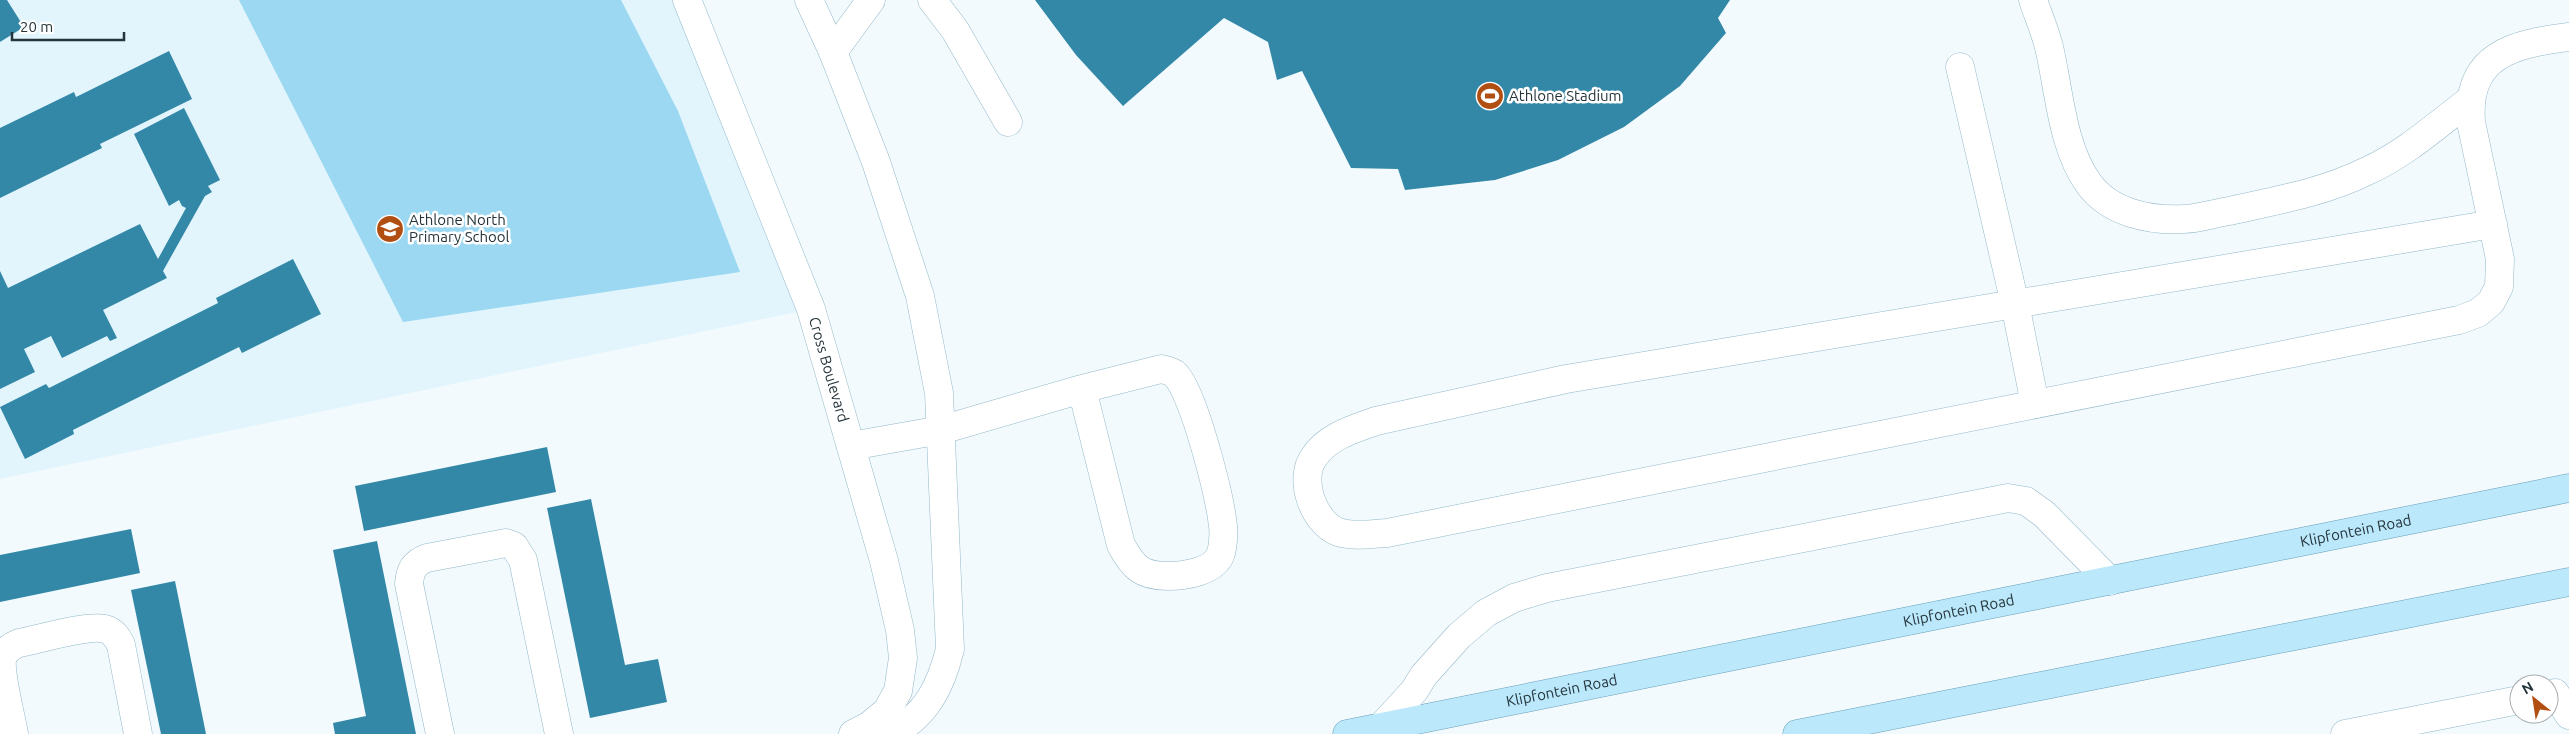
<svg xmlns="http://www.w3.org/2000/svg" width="2569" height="734" font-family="Ubuntu,sans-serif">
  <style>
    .built { fill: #e2f5fd }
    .green { fill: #9cd8f1 }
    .building { fill: #3388a7 }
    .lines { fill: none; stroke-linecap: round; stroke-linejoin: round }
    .minor-casing { stroke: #92b8c9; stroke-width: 29 }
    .major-casing { stroke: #699fb6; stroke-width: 29 }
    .minor { stroke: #fff; stroke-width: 28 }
    .major { stroke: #bbe8fb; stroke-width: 28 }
    .labels { text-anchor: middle; stroke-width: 5; stroke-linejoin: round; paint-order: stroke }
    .poi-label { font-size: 15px; fill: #25343b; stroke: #fff; text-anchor: start }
    .street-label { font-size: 15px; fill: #25343b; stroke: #fff }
  </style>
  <rect width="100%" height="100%" fill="#f2fafd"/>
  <polygon class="built" points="0,0 687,0 811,309 0,479"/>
  <polygon class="green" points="239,0 621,0 678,111 740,272 403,322"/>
  <g class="building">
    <polygon points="0,0 7,0 24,27 0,42"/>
    <polygon points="1035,0 1730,0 1718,18 1726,33 1680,86 1624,127 1558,160 1495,180 1405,190 1398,169 1351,168 1302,71 1277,80 1268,42 1224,18 1123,106 1076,55"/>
    <polygon points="169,51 192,99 100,144 102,148 0,198 0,128 74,92 76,97"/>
    <polygon points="184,108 220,180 208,186 212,192 205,196 163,271 167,278 103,310 117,338 110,341 107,336 62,358 51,336 24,349 35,372 0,389 0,271 8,288 140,224 158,259 186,208 182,206 179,200 169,206 134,134"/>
    <polygon points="293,259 321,314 242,353 239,347 73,430 74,434 25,459 0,407 46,384 49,388 218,303 216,298"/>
    <polygon points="547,447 556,492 364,531 355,486"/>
    <polygon points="591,499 625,665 658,659 667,702 590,718 547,508"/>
    <polygon points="131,529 140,573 0,602 0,555"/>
    <polygon points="377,541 416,734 335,734 333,723 366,716 333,550"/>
    <polygon points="175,581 206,734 161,734 131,590"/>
  </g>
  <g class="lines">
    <g class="minor-casing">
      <g id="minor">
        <path id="s1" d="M687 0 811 309 884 561 900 630 903 658 898 691 887 711 870 725 853 734"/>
        <path d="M809 0 833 52 876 162 920 296 939 393 950 649C941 686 926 717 890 734"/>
        <polyline points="932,0 955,30 1008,122"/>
        <path d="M2033 0C2038 15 2045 31 2049 47 2059 89 2062 148 2089 184 2110 213 2150 221 2184 219 2199 219 2215 213 2229 211 2275 201 2325 192 2367 171 2405 154 2437 125 2470 100"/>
        <polyline points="833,52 871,0"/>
        <polyline points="1960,67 2015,304 2035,404"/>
        <path d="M2493 224 1566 379 1376 421C1354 429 1328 436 1314 457 1298 479 1313 522 1338 532 1353 537 1372 534 1387 533L2459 320 2478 313 2491 302 2499 287 2500 259 2471 122C2466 54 2514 44 2569 37"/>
        <path d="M851 446 941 430 1082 389 1161 369C1166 370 1171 371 1175 374 1194 393 1220 497 1223 526 1224 533 1223 546 1221 553 1215 572 1184 576 1168 576 1141 576 1133 567 1121 545L1082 389"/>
        <polyline points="2555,693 2569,715"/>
        <polyline points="1381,727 1414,691 1424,675 1459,636 1486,613 1514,598 1547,588 2008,498 2026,501 2044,514 2110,581"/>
        <path d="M14 734C11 716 0 675 2 659 5 650 11 646 19 643 36 640 91 624 105 629 113 631 117 637 121 645L138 734"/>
        <path d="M440 734 409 584C410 570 414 563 427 558L506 543 514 546 523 560 559 734"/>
        <polyline points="2345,734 2519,700"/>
      </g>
    </g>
    <g class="major-casing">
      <g id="major">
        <path id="s2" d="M1347 734 2569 488"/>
        <polyline points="1797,734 2569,582"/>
      </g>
    </g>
    <use href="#minor" class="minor"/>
    <use href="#major" class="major"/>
  </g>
  <defs>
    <g id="stadium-disc" transform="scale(1.4375)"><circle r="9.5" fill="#b14f13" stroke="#fff"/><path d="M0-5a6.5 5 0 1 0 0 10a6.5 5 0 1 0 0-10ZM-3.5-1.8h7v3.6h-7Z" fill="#fff"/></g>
    <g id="school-disc" transform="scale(1.4375)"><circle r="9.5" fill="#b14f13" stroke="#fff"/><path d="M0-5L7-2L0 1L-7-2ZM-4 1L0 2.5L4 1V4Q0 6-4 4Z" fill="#fff"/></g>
  </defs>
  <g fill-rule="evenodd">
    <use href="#stadium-disc" x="1490" y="96"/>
    <use href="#school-disc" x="390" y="229"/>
  </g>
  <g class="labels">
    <g class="poi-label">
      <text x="1509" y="101">Athlone Stadium</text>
      <text x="409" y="225">Athlone North<tspan x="409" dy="17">Primary School</tspan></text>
    </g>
    <g class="street-label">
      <text dy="5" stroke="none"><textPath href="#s1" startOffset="396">Cross Boulevard</textPath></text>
      <text dy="5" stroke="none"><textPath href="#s2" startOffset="1029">Klipfontein Road</textPath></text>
      <text dy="5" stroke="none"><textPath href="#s2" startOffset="624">Klipfontein Road</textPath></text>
      <text dy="5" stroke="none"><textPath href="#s2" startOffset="219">Klipfontein Road</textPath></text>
    </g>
  </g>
  <g transform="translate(2534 699) rotate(330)"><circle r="24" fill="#ffffff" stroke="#a8aeb1"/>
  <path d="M0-4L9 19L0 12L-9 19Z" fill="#b14f13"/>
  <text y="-8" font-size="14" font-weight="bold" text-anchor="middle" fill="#25343b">N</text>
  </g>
  <path d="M12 32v8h112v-8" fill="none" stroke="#25343b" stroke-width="2.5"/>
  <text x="20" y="32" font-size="15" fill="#25343b" stroke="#ffffff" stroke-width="4" paint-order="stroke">20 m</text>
</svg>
